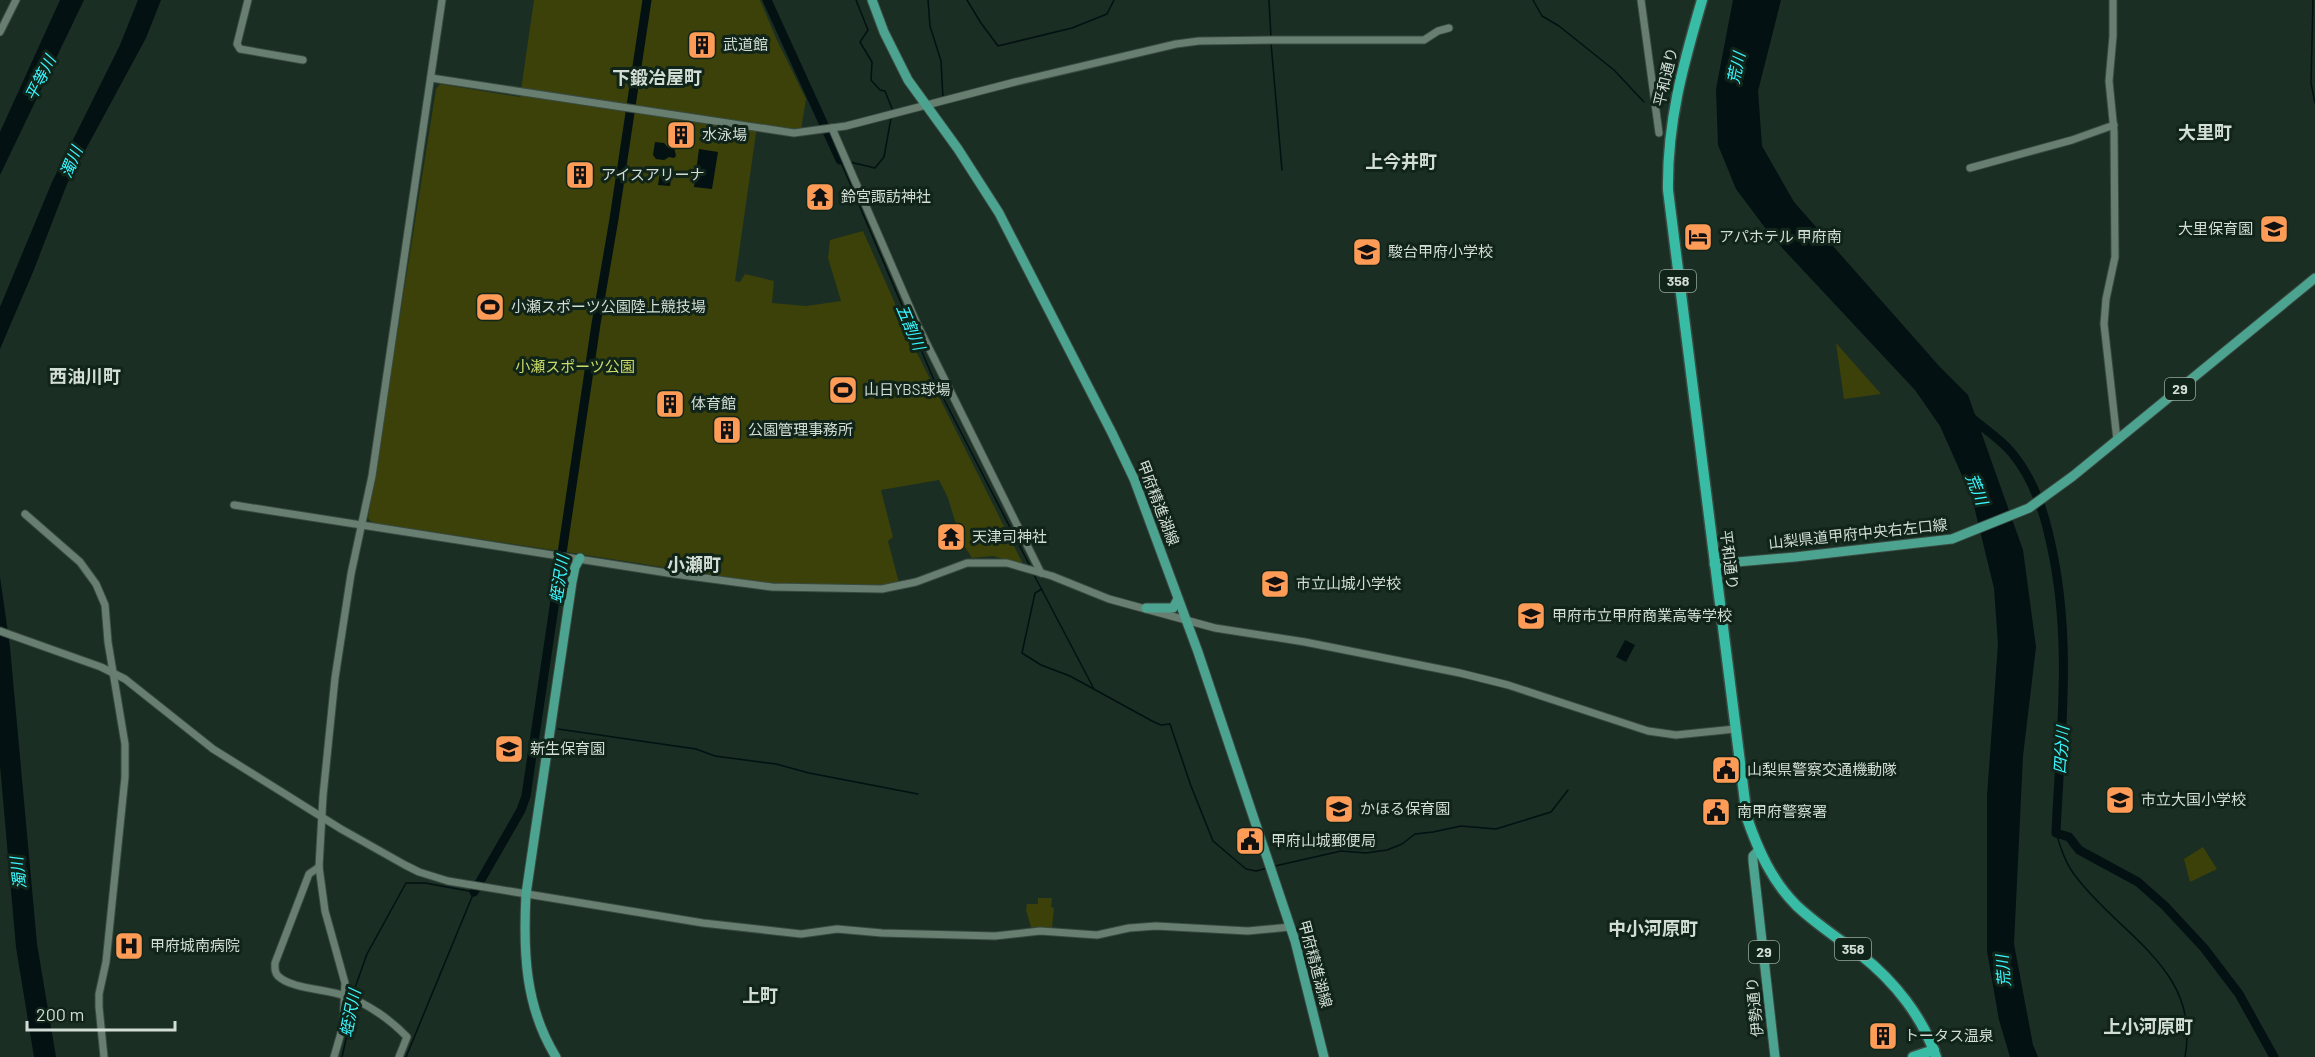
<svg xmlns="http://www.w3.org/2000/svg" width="2315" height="1057" font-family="Barlow,'Noto Sans JP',sans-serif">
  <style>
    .green { fill: #3b4109 }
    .water { fill: #031112 }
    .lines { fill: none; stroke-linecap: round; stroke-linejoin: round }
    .stream { stroke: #031112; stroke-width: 1.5 }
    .river { stroke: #031112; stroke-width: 9 }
    .minor-casing { stroke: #394a40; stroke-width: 9 }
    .major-casing { stroke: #394a40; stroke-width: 11 }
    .highway-casing { stroke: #394a40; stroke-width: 13 }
    .minor { stroke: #687e71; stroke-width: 7 }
    .major { stroke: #4ca390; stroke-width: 9 }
    .highway { stroke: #39bca5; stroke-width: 10 }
    .labels { text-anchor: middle; stroke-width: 6; stroke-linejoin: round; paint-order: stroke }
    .shield { fill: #112419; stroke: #97a69d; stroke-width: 1.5 }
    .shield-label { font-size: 14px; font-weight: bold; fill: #d1ddd5 }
    .poi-label { font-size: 15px; fill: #d1ddd5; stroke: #112419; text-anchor: start }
    .street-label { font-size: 15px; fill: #d1ddd5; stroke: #112419 }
    .park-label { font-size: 15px; fill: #cbdb68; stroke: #112419 }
    .water-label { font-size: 16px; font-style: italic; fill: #39f6ff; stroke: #112419 }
    .quarter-label { font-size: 18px; font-weight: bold; fill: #d1ddd5; stroke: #112419 }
  </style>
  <rect width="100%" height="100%" fill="#1a2e23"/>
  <g class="green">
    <path d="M534 0H760L776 38 806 99 801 130 757 126 735 281 740 282 745 274 774 281 772 303 806 306 841 301 828 258 830 240 863 231 917 353 1023 564 993 556 972 558 961 541 948 498 939 480 881 490 893 537 888 541 899 583C814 596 721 576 637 563 549 549 460 536 372 523L368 518 436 89 440 84 520 97Z"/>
    <polygon points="1836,343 1881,394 1844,399"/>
    <polygon points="2203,847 2217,869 2190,882 2184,859"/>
    <polygon points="1038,898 1052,898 1051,907 1054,908 1052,928 1031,927 1026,910 1027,904 1038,904"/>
  </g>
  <g class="water">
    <polygon points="60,0 84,0 0,175 0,132"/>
    <polygon points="138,0 161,0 146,38 67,184 33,272 0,349 0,307 52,182 120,45"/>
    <polygon points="1733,0 1781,0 1758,91 1762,146 1794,202 1940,367 1968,395 2023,550 2036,647 2023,756 2014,944 2033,1045 2038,1057 2010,1057 1999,1020 1987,951 1987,796 1998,644 1994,588 1972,498 1940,426 1915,390 1772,237 1736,189 1718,145 1716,89"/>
    <polygon points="655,142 664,143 669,148 674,147 676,156 674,158 669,157 664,160 656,159 653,155"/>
    <polygon points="699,149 718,152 712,189 694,187"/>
    <polygon points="661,166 673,167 670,186 658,185"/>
    <polygon points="0,577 10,647 37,944 56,1057 34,1057 16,947 0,765"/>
    <polygon points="1625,640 1635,645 1626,662 1616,657"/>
  </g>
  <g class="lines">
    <g class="stream">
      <polyline points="856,0 868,30 860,42 872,62 871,80 880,90 885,91 893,111"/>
      <polyline points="928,0 930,26 941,61 943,99"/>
      <polyline points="967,0 981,23 998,46 1072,28 1107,14 1114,0"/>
      <polyline points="1269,0 1271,38"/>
      <polyline points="1533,0 1542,16 1559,26 1614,70 1644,102"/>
      <polyline points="2313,0 2311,83 2315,103"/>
      <polyline points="1271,43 1282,170"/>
      <polyline points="842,160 840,160 934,380 1030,566"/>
      <polyline points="850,162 875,168 884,157 891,118"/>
      <polyline points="1033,573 1094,689"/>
      <polyline points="1042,589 1035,593 1022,653 1041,665 1070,676 1152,721 1161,725 1170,724 1191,786 1213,841 1246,869 1256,871 1268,868"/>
      <polyline points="558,729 696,749 715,756 776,764 809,773 918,794"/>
      <path d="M2056 833C2061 849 2066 865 2077 878 2122 937 2201 970 2185 1057"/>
      <polyline points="1275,866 1341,851 1366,853 1387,850 1402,844 1415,834 1433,832 1461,826 1496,829 1551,812 1568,790"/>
      <polyline points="352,996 367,954 406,883 425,883 474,892 406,1057"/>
      <polyline points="342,1057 349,1026 351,1001"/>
    </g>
    <g class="river">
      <polyline points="767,0 840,160"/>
      <path d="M1971 417C1984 429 2001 439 2012 453 2036 482 2046 518 2053 554 2072 647 2060 740 2056 833L2069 837 2079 850 2138 882 2165 906 2204 948 2239 994 2274 1057"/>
      <polyline points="474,892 521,810 526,796 596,324 614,219 647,0"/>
    </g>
    <g class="minor-casing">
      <g id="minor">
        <polyline points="248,0 237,44 240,49 303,60"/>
        <polyline points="1641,0 1659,133"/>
        <polyline points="2113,0 2113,36 2109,81 2114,131 2115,257 2106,299 2104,324 2117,440"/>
        <polyline points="0,32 16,0"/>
        <polyline points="431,78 794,133 846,126 1015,82 1176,44 1199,41 1278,40 1424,40 1438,31 1449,28"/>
        <polyline points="832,128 918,326 1041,573"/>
        <polyline points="1970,168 2072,140 2114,125"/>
        <polyline points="234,505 674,574 772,587 882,589 916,582 967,563 1007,563 1052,576 1109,599 1215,628 1305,642 1460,673 1508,685 1648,731 1676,735 1735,729"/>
        <polyline points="25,514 80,562 96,584 105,605 108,642 125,744 125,777 106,962 99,994 99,1007 104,1057"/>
        <polyline points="0,631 101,667 125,679 213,749 341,829 405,865 419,872 448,881 703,923 801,934 837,929 882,933 995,936 1040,931 1097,935 1129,928 1156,926 1248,931 1290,927"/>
        <path d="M319 867 309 874 275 963C275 968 274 972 278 976 291 989 327 989 345 996 367 1003 391 1020 407 1037L399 1057"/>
        <polyline points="334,1057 343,1026 345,983 325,911 319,867 323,796 335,678 351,574 372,476 442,0"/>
      </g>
    </g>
    <g class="major-casing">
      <g id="major">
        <polyline points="872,0 884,32 908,80 958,149 999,213 1112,433 1134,479 1198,652 1295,941 1324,1057"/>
        <polyline points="1714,564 1795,557 1952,539 2029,508 2073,476 2315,278"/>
        <polyline points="1146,608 1173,608 1178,599"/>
        <polyline points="1759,850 1753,856 1753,861 1775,1057"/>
        <path d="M556 1057C525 1007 523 952 526 894L572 582 575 567 580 558"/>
      </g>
    </g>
    <g class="highway-casing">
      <g id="highway">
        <path d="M1702 0C1683 65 1667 122 1668 190L1747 818C1758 850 1772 881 1796 905 1816 924 1839 939 1861 955 1894 981 1923 1017 1936 1057"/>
        <polyline points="1913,1057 1934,1050"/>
      </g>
    </g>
    <use href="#minor" class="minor"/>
    <use href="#major" class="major"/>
    <use href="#highway" class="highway"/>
  </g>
  <defs>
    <g id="building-square" transform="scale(1.5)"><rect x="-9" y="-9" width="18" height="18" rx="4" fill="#fe9c57" stroke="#112419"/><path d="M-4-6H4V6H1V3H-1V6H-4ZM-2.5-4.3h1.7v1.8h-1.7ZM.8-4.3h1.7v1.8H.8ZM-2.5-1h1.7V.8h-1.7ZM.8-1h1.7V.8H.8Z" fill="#111"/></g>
    <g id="temple-square" transform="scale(1.5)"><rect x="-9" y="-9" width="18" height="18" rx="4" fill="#fe9c57" stroke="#112419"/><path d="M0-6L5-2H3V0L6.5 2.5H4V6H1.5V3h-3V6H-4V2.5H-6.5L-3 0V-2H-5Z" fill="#111"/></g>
    <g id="school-square" transform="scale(1.5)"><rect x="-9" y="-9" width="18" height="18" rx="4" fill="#fe9c57" stroke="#112419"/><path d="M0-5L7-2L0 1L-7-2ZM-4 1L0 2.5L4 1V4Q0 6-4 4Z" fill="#111"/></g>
    <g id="hotel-square" transform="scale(1.5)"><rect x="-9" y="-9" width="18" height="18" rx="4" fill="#fe9c57" stroke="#112419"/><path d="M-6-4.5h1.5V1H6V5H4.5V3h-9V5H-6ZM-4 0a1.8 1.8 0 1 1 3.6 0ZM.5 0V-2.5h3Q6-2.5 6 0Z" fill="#111"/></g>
    <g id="stadium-square" transform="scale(1.5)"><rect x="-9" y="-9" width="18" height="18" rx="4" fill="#fe9c57" stroke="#112419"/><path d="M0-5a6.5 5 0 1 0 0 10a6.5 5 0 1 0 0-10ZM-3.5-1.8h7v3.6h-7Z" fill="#111"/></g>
    <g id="civic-square" transform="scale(1.5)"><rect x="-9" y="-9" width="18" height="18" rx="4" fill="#fe9c57" stroke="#112419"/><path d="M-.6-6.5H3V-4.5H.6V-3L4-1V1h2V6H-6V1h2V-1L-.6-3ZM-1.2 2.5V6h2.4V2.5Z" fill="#111"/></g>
    <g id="hospital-square" transform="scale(1.5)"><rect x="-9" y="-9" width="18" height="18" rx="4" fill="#fe9c57" stroke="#112419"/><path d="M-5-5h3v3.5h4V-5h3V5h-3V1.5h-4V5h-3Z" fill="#111"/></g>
  </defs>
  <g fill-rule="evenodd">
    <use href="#building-square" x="702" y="45"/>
    <use href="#building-square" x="681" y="135"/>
    <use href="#building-square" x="580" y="175"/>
    <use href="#temple-square" x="820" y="197"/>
    <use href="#school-square" x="2274" y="229"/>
    <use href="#hotel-square" x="1698" y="237"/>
    <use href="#school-square" x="1367" y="252"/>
    <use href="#stadium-square" x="490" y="307"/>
    <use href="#stadium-square" x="843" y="390"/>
    <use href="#building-square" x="670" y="404"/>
    <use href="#building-square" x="727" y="430"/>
    <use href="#temple-square" x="951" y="537"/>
    <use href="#school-square" x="1275" y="584"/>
    <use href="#school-square" x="1531" y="616"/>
    <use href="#school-square" x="509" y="749"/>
    <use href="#civic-square" x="1726" y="770"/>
    <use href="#school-square" x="2120" y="800"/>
    <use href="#school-square" x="1339" y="809"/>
    <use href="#civic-square" x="1716" y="812"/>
    <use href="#civic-square" x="1250" y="841"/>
    <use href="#hospital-square" x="129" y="946"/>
    <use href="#building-square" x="1883" y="1036"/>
  </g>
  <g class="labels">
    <g class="shield">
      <rect x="1660" y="270" width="36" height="22" rx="4.5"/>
      <rect x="2165" y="378" width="30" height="22" rx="4.5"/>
      <rect x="1835" y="938" width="36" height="22" rx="4.5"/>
      <rect x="1749" y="941" width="30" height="22" rx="4.5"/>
    </g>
    <g class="shield-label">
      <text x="1678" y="286">358</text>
      <text x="2180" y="394">29</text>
      <text x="1853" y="954">358</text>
      <text x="1764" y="957">29</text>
    </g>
    <g class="poi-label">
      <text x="723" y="50">武道館</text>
      <text x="702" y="140">水泳場</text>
      <text x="601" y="180">アイスアリーナ</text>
      <text x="841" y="202">鈴宮諏訪神社</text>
      <text x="2253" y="234" text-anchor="end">大里保育園</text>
      <text x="1719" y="242">アパホテル 甲府南</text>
      <text x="1388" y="257">駿台甲府小学校</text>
      <text x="511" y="312">小瀬スポーツ公園陸上競技場</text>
      <text x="864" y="395">山日YBS球場</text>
      <text x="691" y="409">体育館</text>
      <text x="748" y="435">公園管理事務所</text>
      <text x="972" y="542">天津司神社</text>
      <text x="1296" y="589">市立山城小学校</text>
      <text x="1552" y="621">甲府市立甲府商業高等学校</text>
      <text x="530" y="754">新生保育園</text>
      <text x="1747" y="775">山梨県警察交通機動隊</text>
      <text x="2141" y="805">市立大国小学校</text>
      <text x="1360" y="814">かほる保育園</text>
      <text x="1737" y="817">南甲府警察署</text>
      <text x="1271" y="846">甲府山城郵便局</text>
      <text x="150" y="951">甲府城南病院</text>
      <text x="1904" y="1041">トータス温泉</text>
    </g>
    <g class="street-label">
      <text transform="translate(1666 77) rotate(-77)" y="5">平和通り</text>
      <text transform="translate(1158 503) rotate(69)" y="5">甲府精進湖線</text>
      <text transform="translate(1858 534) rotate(-6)" y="5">山梨県道甲府中央右左口線</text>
      <text transform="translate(1729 560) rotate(83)" y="5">平和通り</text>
      <text transform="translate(1315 964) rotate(75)" y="5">甲府精進湖線</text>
      <text transform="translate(1755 1007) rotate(-96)" y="5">伊勢通り</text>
    </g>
    <g class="park-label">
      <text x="575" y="372">小瀬スポーツ公園</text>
    </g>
    <g class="water-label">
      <text transform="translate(1736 68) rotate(-79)" y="6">荒川</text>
      <text transform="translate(40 78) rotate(-63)" y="6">平等川</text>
      <text transform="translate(71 162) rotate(-67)" y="6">濁川</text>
      <text transform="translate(911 327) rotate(67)" y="6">五割川</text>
      <text transform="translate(1977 489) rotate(68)" y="6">荒川</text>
      <text transform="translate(559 579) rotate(-81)" y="6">蛭沢川</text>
      <text transform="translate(2061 750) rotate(-86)" y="6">四分川</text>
      <text transform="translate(18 873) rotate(-97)" y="6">濁川</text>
      <text transform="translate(2003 971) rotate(-95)" y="6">荒川</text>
      <text transform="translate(350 1013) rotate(-79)" y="6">蛭沢川</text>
    </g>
    <g class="quarter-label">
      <text x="657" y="84">下鍛冶屋町</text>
      <text x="2205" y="139">大里町</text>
      <text x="1401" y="168">上今井町</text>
      <text x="85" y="383">西油川町</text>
      <text x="694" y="571">小瀬町</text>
      <text x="1653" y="935">中小河原町</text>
      <text x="760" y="1002">上町</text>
      <text x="2148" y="1033">上小河原町</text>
    </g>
  </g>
  <path d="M27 1021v9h148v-9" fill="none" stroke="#d1ddd5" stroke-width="3"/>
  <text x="36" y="1021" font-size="18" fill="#d1ddd5" stroke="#112419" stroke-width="4.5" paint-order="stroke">200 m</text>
</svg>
